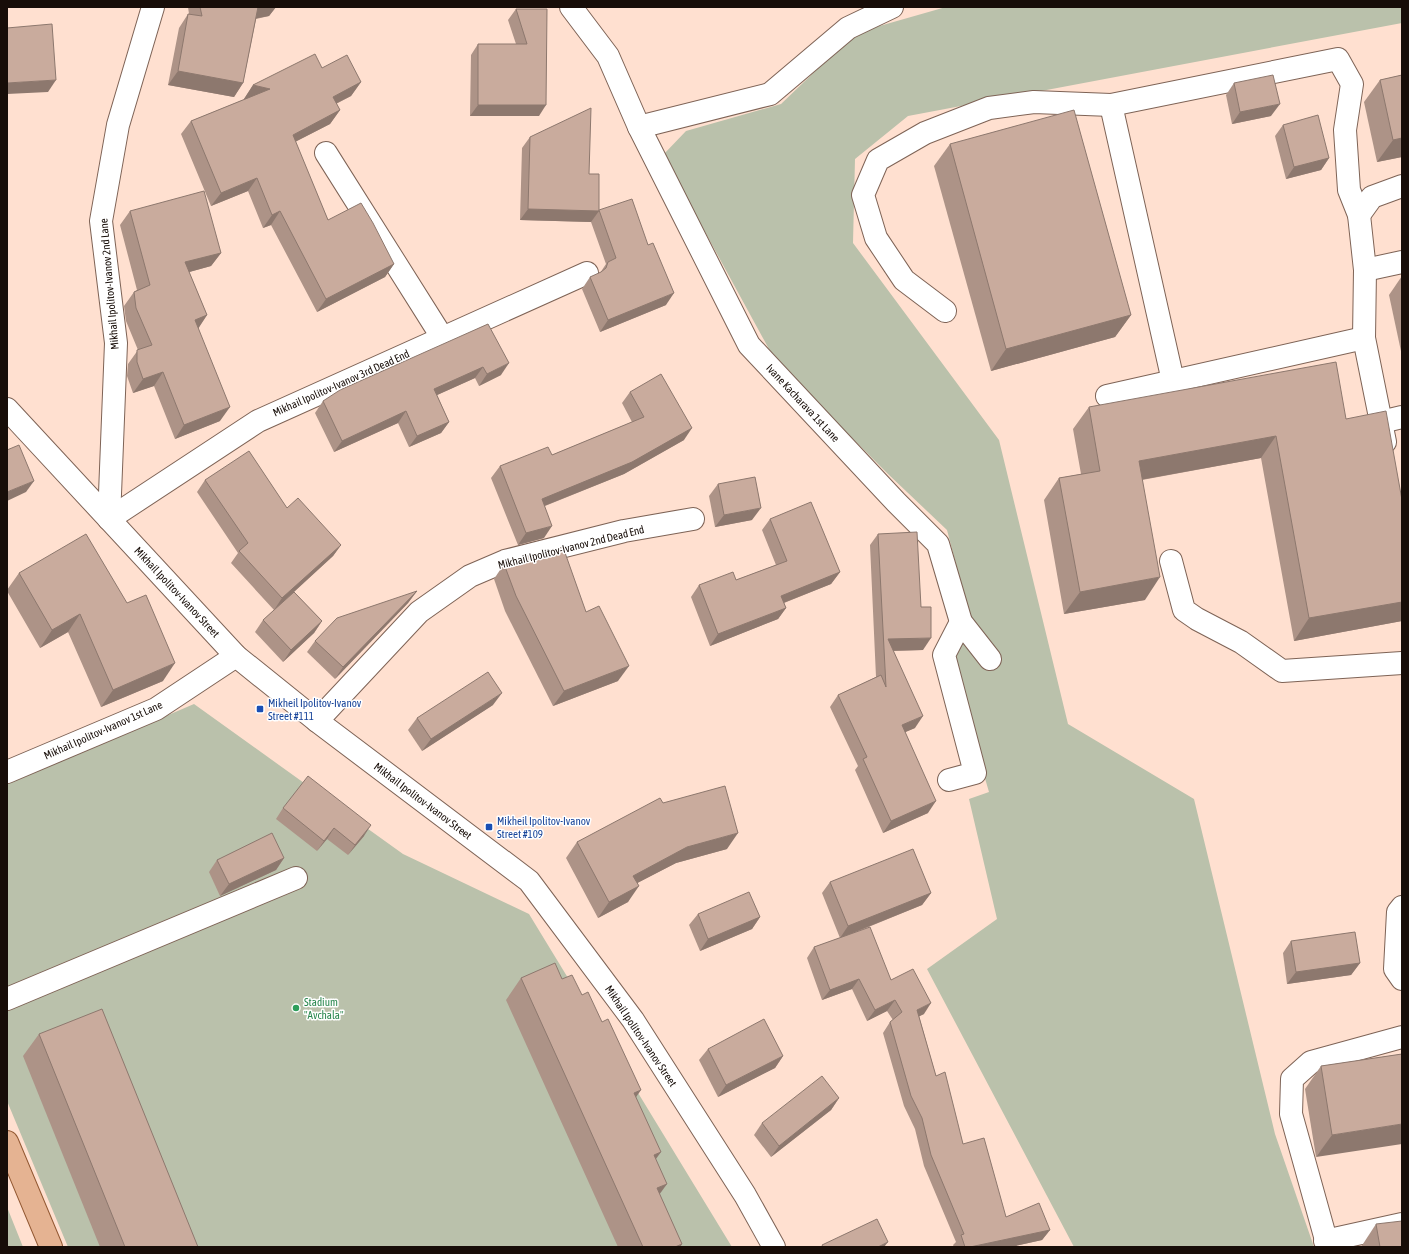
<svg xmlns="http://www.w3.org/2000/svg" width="1409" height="1254" font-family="'Asap Condensed',sans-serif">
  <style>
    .green { fill: #bac1ab }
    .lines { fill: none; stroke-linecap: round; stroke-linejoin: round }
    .minor-casing { stroke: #7e6356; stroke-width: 24 }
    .major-casing { stroke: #925832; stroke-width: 24 }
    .minor { stroke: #fff; stroke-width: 22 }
    .major { stroke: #e5b392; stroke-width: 22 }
    .wall { fill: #ad9387 }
    .shaded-wall { fill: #8d786e }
    .building { fill: #c9ab9d; stroke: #8d786e }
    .transit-dot { fill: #1a4fb4; stroke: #fff; stroke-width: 1.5 }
    .leisure-dot { fill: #2e9e5b; stroke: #fff; stroke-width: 1.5 }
    .labels { text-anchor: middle; stroke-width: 3; stroke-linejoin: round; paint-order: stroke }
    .street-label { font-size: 11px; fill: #170d08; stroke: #fff }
    .transit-label { font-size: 11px; fill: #164399; stroke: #fff; text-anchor: start }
    .leisure-label { font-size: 11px; fill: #27864d; stroke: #fff; text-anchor: start }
  </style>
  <rect width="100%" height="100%" fill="#ffe0d0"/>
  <g class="green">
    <polygon points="946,7 1402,7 1402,23 908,116 855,159 853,243 999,440 1068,724 1194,799 1275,1134 1314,1247 1074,1247 927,969 997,919 969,799 989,792 950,659 970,618 947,530 888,474 776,362 663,155 686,131 781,104 855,33"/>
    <polygon points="194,704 403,854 529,914 732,1247 68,1247 7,1101 7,784"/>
    <polygon points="7,1207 23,1247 7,1247"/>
  </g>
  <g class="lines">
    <g class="minor-casing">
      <g id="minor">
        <polyline points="571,7 608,56 639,127 749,345 896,502 938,544 961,622 990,659"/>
        <polyline points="1111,105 1173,381"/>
        <polyline points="639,127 770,94 848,28 892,7"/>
        <polyline points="326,153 442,337"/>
        <polyline points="1359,215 1372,197 1402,186"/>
        <polyline points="945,311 904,280 876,238 863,195 878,160 925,133 989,108 1034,102 1111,105 1338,59 1352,84 1345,130 1349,190 1359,215 1365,270"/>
        <polyline points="1107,396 1364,338"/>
        <polyline points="7,409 236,656 317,721 529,881 633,1020 745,1195 774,1247"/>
        <polyline points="1381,422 1402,417"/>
        <polyline points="1385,442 1364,338 1365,270 1402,262"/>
        <polyline points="109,519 258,421 587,273"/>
        <polyline points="109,519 116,343 101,221 118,125 153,7"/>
        <polyline points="1171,561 1184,610 1197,619 1241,642 1282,671 1402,663"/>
        <polyline points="317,721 419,612 470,576 505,561 624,531 693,519"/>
        <polyline points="7,772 156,709 236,656"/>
        <polyline points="949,780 975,773 944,655 961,622"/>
        <polyline points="1402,907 1398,912 1395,969 1402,979"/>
        <polyline points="7,999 296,878"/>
        <polyline points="1325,1241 1402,1224"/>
        <polyline points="1328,1247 1291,1114 1292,1079 1311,1062 1402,1037"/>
      </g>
    </g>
    <g class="major-casing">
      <polyline id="major" points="7,1142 51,1247"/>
    </g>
    <use href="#minor" class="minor"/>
    <use href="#major" class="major"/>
  </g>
  <g class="wall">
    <polygon points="188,7 276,7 269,16 256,19 243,83 234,97 168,85 179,28 188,14 189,14"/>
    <polygon points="516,9 547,9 539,116 470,116 471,55 478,44 516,44 508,20"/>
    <polygon points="322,68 361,82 351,96 336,104 340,110 330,124 295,142 328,220 394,264 385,277 317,312 271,225 263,228 248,191 211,206 181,134 191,121 245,99 244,99 253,85"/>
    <polygon points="1402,75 1402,157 1377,162 1364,102 1380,80"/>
    <polygon points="1234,83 1271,116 1232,124 1226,95"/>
    <polygon points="1283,125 1329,158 1321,170 1286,179 1275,136"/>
    <polygon points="530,137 589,174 599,211 599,210 666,305 600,332 582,289 590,277 600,273 606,264 591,222 520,220 522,148"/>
    <polygon points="950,144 1131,315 1115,337 991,371 934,166"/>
    <polygon points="130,211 221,253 211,266 189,272 207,315 198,328 220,421 175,439 154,386 133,393 127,376 128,364 138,350 126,321 124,306 134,292 137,290 120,225"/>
    <polygon points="1402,276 1402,356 1389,295"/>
    <polygon points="488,324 501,375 479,386 475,378 437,395 449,422 441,433 409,447 398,423 334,452 315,413 323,401"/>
    <polygon points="630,392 684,440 624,474 545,506 544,538 518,545 491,478 500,466 552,455 632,422 622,403"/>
    <polygon points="1089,407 1346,419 1402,500 1402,621 1294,641 1261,458 1142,480 1145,600 1064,614 1044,500 1059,478 1081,474 1073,429"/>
    <polygon points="205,480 287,508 341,545 333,556 294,592 322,621 314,633 283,662 255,632 263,620 289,596 274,610 231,563 238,553 197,492"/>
    <polygon points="718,484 752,520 715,527 709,496"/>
    <polygon points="770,519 840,572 831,584 784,603 786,608 778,619 710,646 691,597 699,585 736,580 776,565 762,530"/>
    <polygon points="878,534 923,650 893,651 915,728 905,732 928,813 883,833 855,770 858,766 830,707 838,695 876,677 870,545"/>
    <polygon points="504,564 618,681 553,706 505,611 494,579"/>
    <polygon points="19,573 127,603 163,681 101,707 68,632 40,648 7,591 7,590"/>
    <polygon points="417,591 408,603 335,679 307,652 315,641"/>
    <polygon points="493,705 422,751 408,730 417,718"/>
    <polygon points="663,803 727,849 676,863 637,883 628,902 598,918 566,858 577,842"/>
    <polygon points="283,808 364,836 348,855 327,839 317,851 276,819"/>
    <polygon points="284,858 276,870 220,896 209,872 217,860"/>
    <polygon points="830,882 931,893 922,905 849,935 891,980 924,1014 919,1016 936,1076 963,1144 1006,1217 1050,1230 1042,1240 1011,1247 954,1247 953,1245 956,1242 924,1166 915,1129 904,1106 883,1033 890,1022 893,1020 887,1011 867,1021 852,989 822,1000 807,958 814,947 840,938 822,893"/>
    <polygon points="698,914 760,917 752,929 700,951 689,925"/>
    <polygon points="1291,941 1360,963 1351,975 1287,984 1283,953"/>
    <polygon points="521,978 562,979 582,995 636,1097 656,1159 659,1195 682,1244 680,1247 618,1247 506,1000"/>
    <polygon points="39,1034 198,1247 100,1247 23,1056"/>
    <polygon points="708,1049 783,1056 775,1068 718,1097 699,1060"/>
    <polygon points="1402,1054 1316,1157 1305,1089 1321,1066"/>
    <polygon points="839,1098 831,1110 771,1157 754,1135 762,1123"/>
    <polygon points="1376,1224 1402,1247 1361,1247"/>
  </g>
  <g class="shaded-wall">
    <polygon points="257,7 276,7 269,16 248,20"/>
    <polygon points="178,71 243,83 234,97 168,85"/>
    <polygon points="56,80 48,92 7,94 7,83"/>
    <polygon points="361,82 351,96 323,110 333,97"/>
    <polygon points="253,85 270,89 261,102 244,99"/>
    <polygon points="1280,104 1271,116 1232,124 1240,112"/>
    <polygon points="478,105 546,105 539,116 470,116"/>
    <polygon points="340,110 330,124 283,148 293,135"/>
    <polygon points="1402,138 1402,157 1377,162 1393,140"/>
    <polygon points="1329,158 1321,170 1286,179 1294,167"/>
    <polygon points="257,178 248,191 211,206 221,193"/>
    <polygon points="528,209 599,211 591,222 520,220"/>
    <polygon points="280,211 271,225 263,228 272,215"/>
    <polygon points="221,253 211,266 175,276 185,262"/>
    <polygon points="394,264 385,277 317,312 326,299"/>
    <polygon points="674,293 666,305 600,332 608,320"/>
    <polygon points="207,315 198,329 195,320"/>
    <polygon points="1131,315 1115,337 991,371 1006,349"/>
    <polygon points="509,363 501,375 479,386 487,374"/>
    <polygon points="483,367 475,378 426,400 434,389"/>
    <polygon points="163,372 154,386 133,393 143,379"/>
    <polygon points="230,407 220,421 175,439 184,425"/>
    <polygon points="406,411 398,423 334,452 342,441"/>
    <polygon points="449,422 441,433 409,447 417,436"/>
    <polygon points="692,428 684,440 624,474 534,510 542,499"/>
    <polygon points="1276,436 1261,458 1123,483 1139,461"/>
    <polygon points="34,481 26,492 7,501 7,492"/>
    <polygon points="761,508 752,520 715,527 724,515"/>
    <polygon points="552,526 544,538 518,545 526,533"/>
    <polygon points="341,545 333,556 274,610 282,598"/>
    <polygon points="840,572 831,584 773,607 781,596"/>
    <polygon points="1160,577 1145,600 1064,614 1080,592"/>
    <polygon points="417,591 408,603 335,679 343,667"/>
    <polygon points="1402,602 1402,621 1294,641 1309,618"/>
    <polygon points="786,608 778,619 710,646 718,634"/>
    <polygon points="80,614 68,632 40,648 52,630"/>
    <polygon points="322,621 314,633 283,662 291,650"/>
    <polygon points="931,638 923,650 884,651 888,639"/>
    <polygon points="175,663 163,681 101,707 113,690"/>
    <polygon points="629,666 618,681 553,706 564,691"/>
    <polygon points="502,693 493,705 422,751 431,739"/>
    <polygon points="923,716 915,728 894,737 902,725"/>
    <polygon points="936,801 928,813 883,833 891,821"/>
    <polygon points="371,825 364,836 348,855 355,845"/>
    <polygon points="334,828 327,839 317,851 324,841"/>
    <polygon points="738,833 727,849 676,863 622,891 633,876 687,847"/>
    <polygon points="284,858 276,870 220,896 229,884"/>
    <polygon points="639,886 628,902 598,918 609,902"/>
    <polygon points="931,893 922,905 840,938 848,926"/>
    <polygon points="760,917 752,929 700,951 708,939"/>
    <polygon points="1360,963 1351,975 1287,984 1296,972"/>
    <polygon points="859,979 852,989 822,1000 830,990"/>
    <polygon points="895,1000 887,1011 867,1021 875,1010"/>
    <polygon points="931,1003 924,1014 910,1021 917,1010"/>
    <polygon points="783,1056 775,1068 718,1097 726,1085"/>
    <polygon points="641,1090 625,1113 634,1093"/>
    <polygon points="839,1098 831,1110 771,1157 779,1146"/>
    <polygon points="1402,1124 1402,1144 1316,1157 1332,1135"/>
    <polygon points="661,1152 645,1174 654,1155"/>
    <polygon points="667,1184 651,1206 657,1188"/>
    <polygon points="1050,1230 1042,1240 1011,1247 970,1247"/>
    <polygon points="888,1242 884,1247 878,1247"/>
    <polygon points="682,1244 680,1247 675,1247"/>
  </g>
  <g class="building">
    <polygon points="200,7 258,7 243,83 178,71 188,14 202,16"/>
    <polygon points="516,9 547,9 546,105 478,105 478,44 527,44"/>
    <polygon points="52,24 56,80 7,83 7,28"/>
    <polygon points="315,54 322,68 347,55 361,82 333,97 340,110 293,135 328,220 361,203 373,223 394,264 326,299 280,211 272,215 257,178 221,193 191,121 270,89 253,85"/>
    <polygon points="1273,75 1280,104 1240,112 1234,83"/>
    <polygon points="1402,75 1402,138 1393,140 1380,80"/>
    <polygon points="591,108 589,174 599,174 599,211 528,209 530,137"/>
    <polygon points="1074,110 1131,315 1006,349 950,144"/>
    <polygon points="1318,115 1329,158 1294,167 1283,125"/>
    <polygon points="204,191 221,253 185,262 207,315 195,320 230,407 184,425 163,372 143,379 137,362 137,350 152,345 136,308 134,292 150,285 130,211"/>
    <polygon points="632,199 648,245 653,243 674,293 608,320 590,277 601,272 606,268 608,262 616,258 599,210"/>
    <polygon points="488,324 509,363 487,374 483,367 434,389 449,422 417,436 406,411 342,441 323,401 340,390"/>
    <polygon points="1336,362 1346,419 1386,411 1402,500 1402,602 1309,618 1276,436 1139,461 1160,577 1080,592 1059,478 1100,471 1089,407"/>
    <polygon points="661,374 692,428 632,462 542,499 552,526 526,533 500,466 548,447 552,455 644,417 630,392"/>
    <polygon points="19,445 34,481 7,492 7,450"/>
    <polygon points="249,451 287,508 298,498 341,545 282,598 239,551 248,543 205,480"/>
    <polygon points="755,477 761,508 724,515 718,484"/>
    <polygon points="811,502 840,572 781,596 786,608 718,634 699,585 733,572 736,580 787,561 770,519"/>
    <polygon points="917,532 921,607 931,607 931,638 888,639 923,716 902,725 936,801 891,821 863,759 867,757 838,695 881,675 886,687 878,534"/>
    <polygon points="86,534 127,603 146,595 175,663 113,690 80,614 52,630 19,573"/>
    <polygon points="563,547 586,612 599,606 629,666 564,691 516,596 504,564 520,558"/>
    <polygon points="417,591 343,667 315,641 337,618"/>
    <polygon points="294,592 322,621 291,650 263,620"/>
    <polygon points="488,672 502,693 431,739 417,718"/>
    <polygon points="308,776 371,825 355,845 334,828 324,841 283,808"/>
    <polygon points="725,786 738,833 687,847 633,876 639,886 609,902 577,842 660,798 663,803"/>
    <polygon points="272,833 284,858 229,884 217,860"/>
    <polygon points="913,849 931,893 848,926 830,882"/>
    <polygon points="749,892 760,917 708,939 698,914"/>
    <polygon points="870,927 891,980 913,969 931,1003 917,1010 936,1076 945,1072 963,1144 984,1138 1006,1217 1039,1203 1050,1230 970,1247 965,1247 961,1235 964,1234 931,1155 922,1118 911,1096 890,1022 902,1012 895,1000 875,1010 859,979 830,990 814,947"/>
    <polygon points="1355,932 1360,963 1296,972 1291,941"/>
    <polygon points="555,963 562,979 572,975 582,995 588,992 602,1022 608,1019 641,1090 634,1093 661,1152 654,1155 667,1184 657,1188 682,1244 675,1247 643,1247 521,978"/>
    <polygon points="102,1009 198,1247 125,1247 39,1034"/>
    <polygon points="764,1019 783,1056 726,1085 708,1049"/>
    <polygon points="1402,1054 1402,1124 1332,1135 1321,1066"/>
    <polygon points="822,1076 839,1098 779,1146 762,1123"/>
    <polygon points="877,1219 888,1242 878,1247 823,1247 822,1245"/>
    <polygon points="1402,1221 1402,1247 1380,1247 1376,1224"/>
  </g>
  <g class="transit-dot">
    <rect x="256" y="705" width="8" height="8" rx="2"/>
    <rect x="485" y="823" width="8" height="8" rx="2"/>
  </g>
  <circle class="leisure-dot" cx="296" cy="1008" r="4"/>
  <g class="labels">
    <g class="street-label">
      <text transform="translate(109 284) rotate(-95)" y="4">Mikhail Ipolitov-Ivanov 2nd Lane</text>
      <text transform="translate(341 383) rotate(-24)" y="4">Mikhail Ipolitov-Ivanov 3rd Dead End</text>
      <text transform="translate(803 403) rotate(47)" y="4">Ivane Kacharava 1st Lane</text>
      <text transform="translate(571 547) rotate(-14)" y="4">Mikhail Ipolitov-Ivanov 2nd Dead End</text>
      <text transform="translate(177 592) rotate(47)" y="4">Mikhail Ipolitov-Ivanov Street</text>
      <text transform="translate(103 730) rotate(-24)" y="4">Mikhail Ipolitov-Ivanov 1st Lane</text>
      <text transform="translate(423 801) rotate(37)" y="4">Mikhail Ipolitov-Ivanov Street</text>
      <text transform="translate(641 1036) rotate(56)" y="4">Mikhail Ipolitov-Ivanov Street</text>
    </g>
    <g class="transit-label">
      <text x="268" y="707">Mikheil Ipolitov-Ivanov<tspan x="268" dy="13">Street #111</tspan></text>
      <text x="497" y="825">Mikheil Ipolitov-Ivanov<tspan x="497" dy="13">Street #109</tspan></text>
    </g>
    <g class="leisure-label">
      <text x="304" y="1006">Stadium<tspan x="304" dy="13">"Avchala"</tspan></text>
    </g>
  </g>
  <rect width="1409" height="1254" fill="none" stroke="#170d08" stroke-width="16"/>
</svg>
